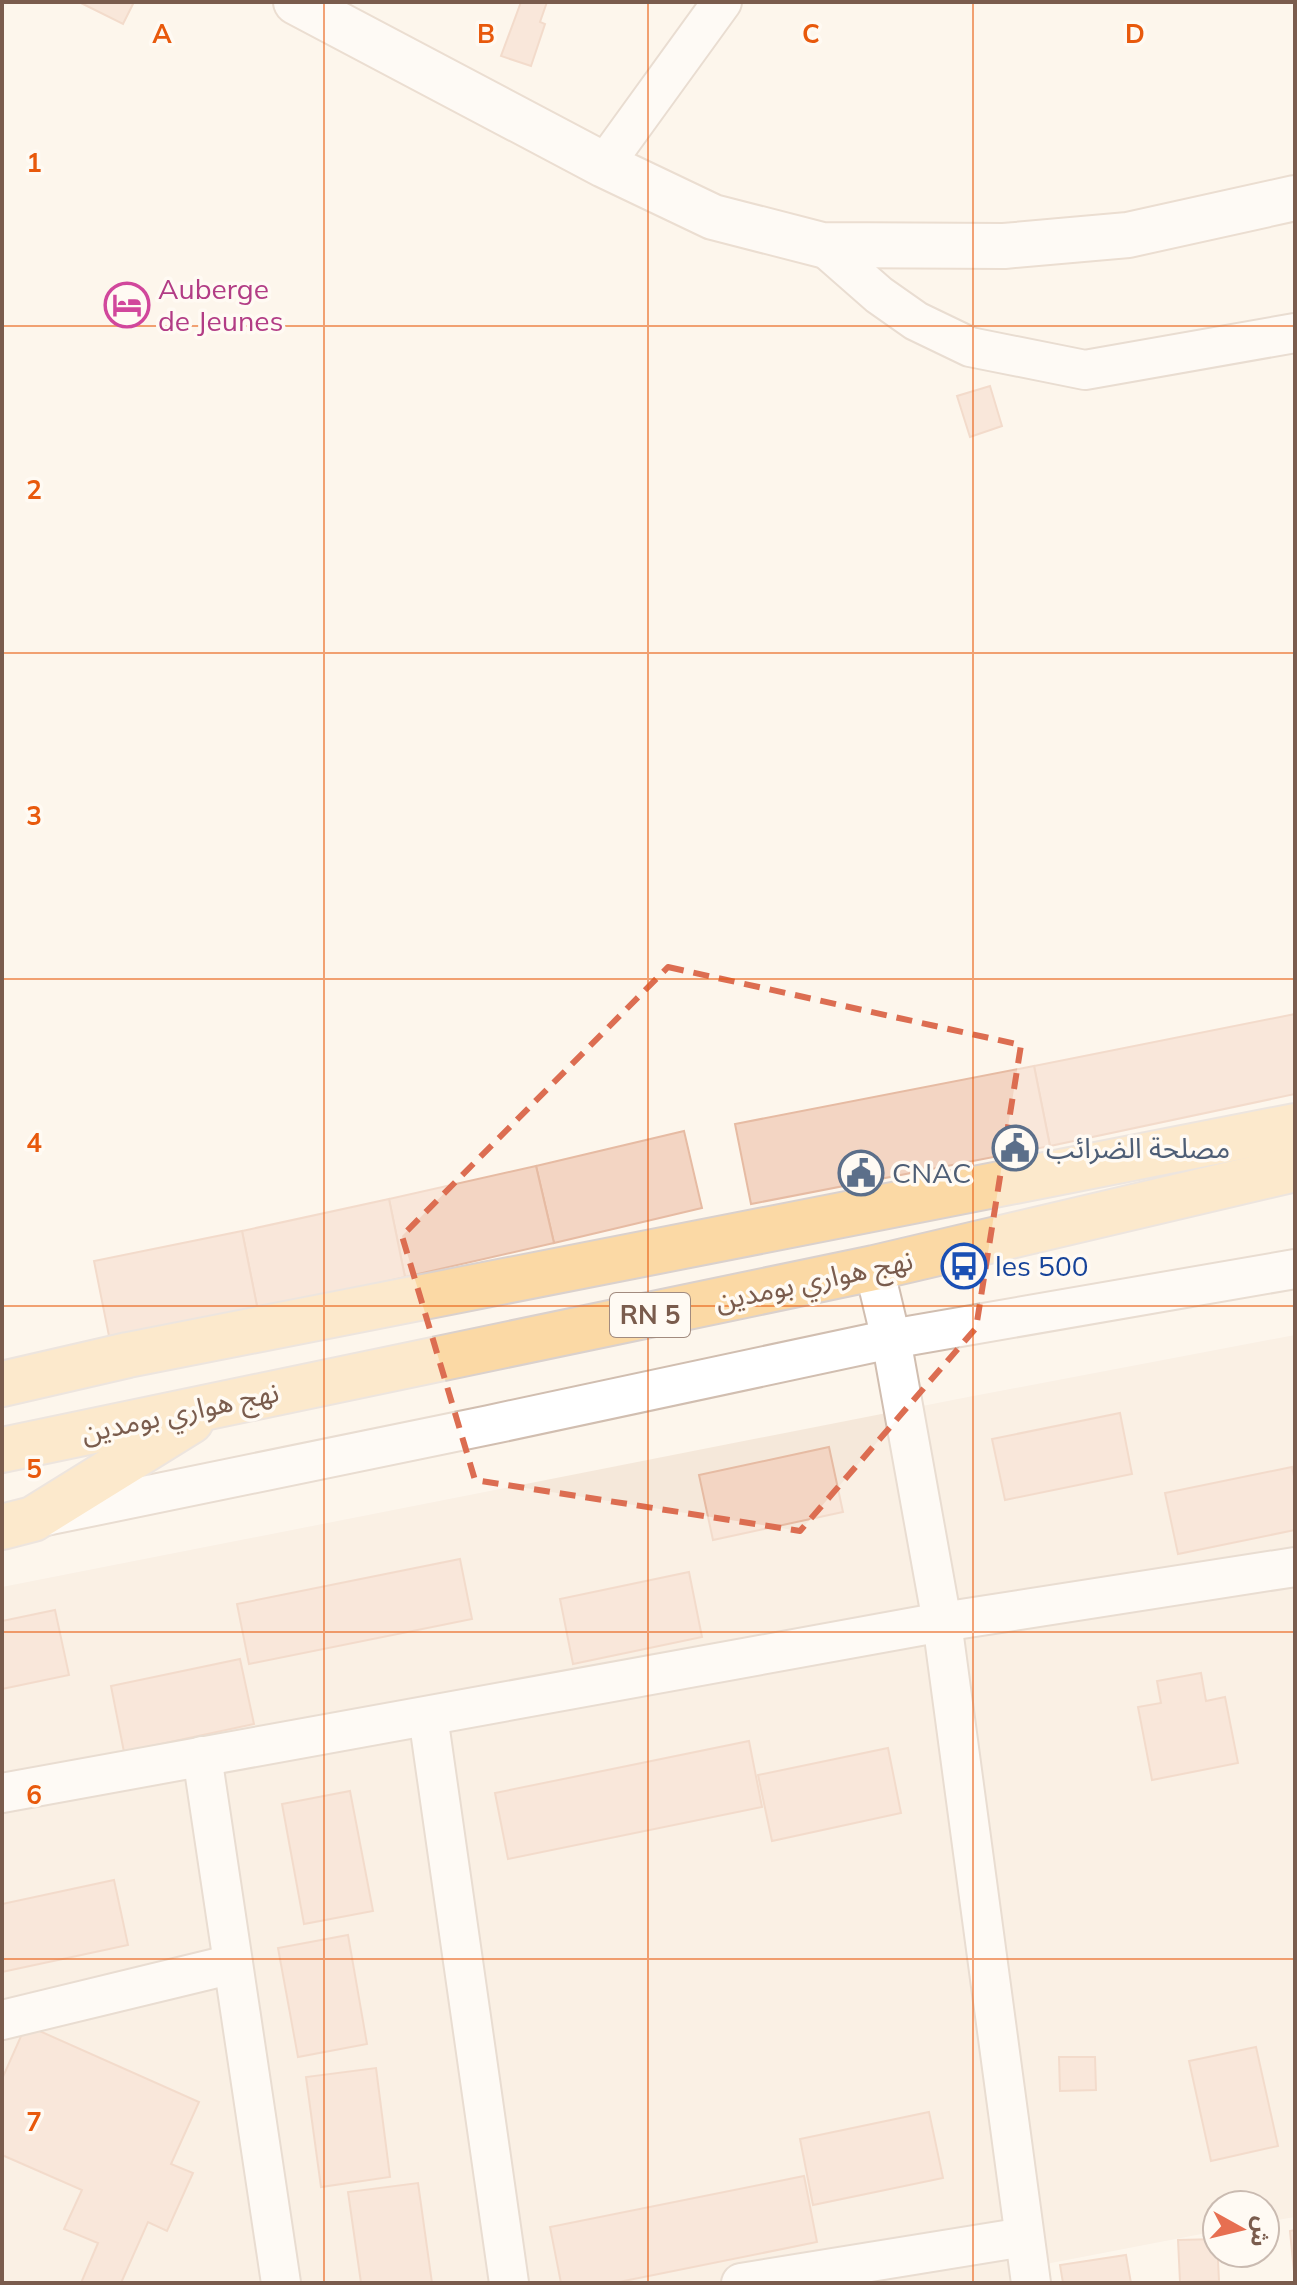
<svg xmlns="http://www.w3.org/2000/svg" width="1297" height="2285" font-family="Mulish,'Noto Sans Arabic',sans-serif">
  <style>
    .residential { fill: #f5e8da }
    .building { fill: #f3d5c3; stroke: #e6bba3; stroke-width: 2 }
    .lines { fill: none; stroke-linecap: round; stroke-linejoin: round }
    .street-casing { stroke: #d1beb0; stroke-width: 42 }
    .secondary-casing { stroke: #d6c0b0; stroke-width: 48 }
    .primary-casing { stroke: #dad1cd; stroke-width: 48 }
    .street { stroke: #fff; stroke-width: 38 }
    .secondary { stroke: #fff; stroke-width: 44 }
    .primary { stroke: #fbd9a5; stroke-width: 44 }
    .marked { fill: none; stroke: #dc6d51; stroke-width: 6; stroke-dasharray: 16 10; stroke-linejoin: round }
    .grid { fill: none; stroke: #e8590c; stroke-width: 2; stroke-opacity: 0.55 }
    .labels { text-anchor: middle; stroke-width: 7; stroke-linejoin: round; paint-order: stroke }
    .shield { fill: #fffaf3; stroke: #a28b7f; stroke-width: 2 }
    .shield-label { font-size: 26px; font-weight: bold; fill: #7a5c4d }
    .hotel-label { font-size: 28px; fill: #b23c85; stroke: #fffaf3; text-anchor: start }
    .service-label { font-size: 28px; fill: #4e5e75; stroke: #fffaf3; text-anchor: start }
    .transit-label { font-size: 28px; fill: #164399; stroke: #fffaf3; text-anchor: start }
    .street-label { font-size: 28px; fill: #7a5c4d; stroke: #fffaf3 }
    .grid-label { font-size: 26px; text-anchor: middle; font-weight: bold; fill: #e8590c; stroke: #fffaf3; stroke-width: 7; stroke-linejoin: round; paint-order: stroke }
  </style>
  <rect width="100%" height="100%" fill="#fdf6ec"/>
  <polygon class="residential" points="1295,1335 1295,2217 1265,2222 1265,2205 1217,2205 1217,2231 1009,2271 1010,2283 2,2283 2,1587 968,1397"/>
  <g class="building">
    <polygon points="79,2 134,2 123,24"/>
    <polygon points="521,2 547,2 540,22 545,24 531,66 501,56"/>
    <polygon points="990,386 1002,426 970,437 957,396"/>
    <polygon points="1295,1014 1295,1094 1050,1146 1034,1066"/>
    <polygon points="1034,1066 1050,1146 751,1204 735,1124"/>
    <polygon points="684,1131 702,1208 554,1243 536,1166"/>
    <polygon points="536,1166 554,1243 405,1277 389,1199"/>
    <polygon points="389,1199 405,1277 258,1311 242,1231"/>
    <polygon points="242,1231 258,1311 110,1341 94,1261"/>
    <polygon points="1120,1413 1132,1474 1005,1500 992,1439"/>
    <polygon points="829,1447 843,1512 713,1540 699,1475"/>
    <polygon points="1292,1467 1295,1481 1295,1530 1178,1554 1165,1493"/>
    <polygon points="460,1559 472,1619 249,1664 237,1604"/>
    <polygon points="689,1572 702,1637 573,1664 560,1599"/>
    <polygon points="55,1610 69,1675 2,1689 2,1621"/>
    <polygon points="240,1659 254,1724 124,1752 111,1686"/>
    <polygon points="1201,1673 1206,1701 1225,1697 1238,1763 1152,1780 1138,1707 1161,1703 1157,1681"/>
    <polygon points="749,1741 762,1807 508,1859 495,1793"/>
    <polygon points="888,1748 901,1813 772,1841 758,1775"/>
    <polygon points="350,1791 373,1911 304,1924 282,1804"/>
    <polygon points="114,1880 128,1945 2,1972 2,1904"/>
    <polygon points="348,1935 367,2044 298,2057 278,1948"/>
    <polygon points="26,2025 199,2102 171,2164 193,2173 167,2231 148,2222 121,2283 81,2283 98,2243 64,2229 82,2190 2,2155 2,2079"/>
    <polygon points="1256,2047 1278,2146 1211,2161 1189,2061"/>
    <polygon points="1059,2057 1095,2057 1096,2090 1060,2091"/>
    <polygon points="376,2068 390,2177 321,2187 306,2077"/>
    <polygon points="929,2112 943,2178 813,2205 800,2139"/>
    <polygon points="804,2176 817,2242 614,2283 561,2283 550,2227"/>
    <polygon points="418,2183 432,2283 361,2283 348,2192"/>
    <polygon points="1295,2230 1295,2282 1290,2231"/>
    <polygon points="1217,2239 1219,2281 1180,2282 1178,2240"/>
    <polygon points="1126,2255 1131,2283 1063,2283 1060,2265"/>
  </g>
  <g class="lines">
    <g class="street-casing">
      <g id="street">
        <polyline points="604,165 722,2"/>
        <polyline points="822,245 879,295 916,321 970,347 1085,370 1295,333"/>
        <polyline points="874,1268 891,1339 942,1622 1031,2283"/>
        <polyline points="46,1516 489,1425 891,1339 1295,1269"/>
        <polyline points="428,1716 509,2283"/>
        <polyline points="202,1756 281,2283"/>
        <polyline points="2,1793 942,1622 1295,1567"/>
        <polyline points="2,2020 233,1964"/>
        <polyline points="741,2283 1024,2237"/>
      </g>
    </g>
    <g class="secondary-casing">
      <polyline id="secondary" points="296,2 604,165 713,217 822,245 1004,246 1128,235 1295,198"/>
    </g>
    <g class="primary-casing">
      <g id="primary">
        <polyline points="2,1384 128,1355 1295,1126"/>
        <polyline points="2,1450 874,1268 1295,1169"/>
        <polyline points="2,1527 33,1519 191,1421"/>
      </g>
    </g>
    <use href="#street" class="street"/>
    <use href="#secondary" class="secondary"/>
    <use href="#primary" class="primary"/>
  </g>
  <path d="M0 0H1297V2285H0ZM668 967 1021 1045 976 1328 800 1531 475 1480 402 1236Z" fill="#fdf6ec" fill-opacity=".55" fill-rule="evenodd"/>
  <path class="marked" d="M668 967 1021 1045 976 1328 800 1531 475 1480 402 1236Z"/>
  <path class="grid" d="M324 2V2283M648 2V2283M973 2V2283M2 326H1295M2 653H1295M2 979H1295M2 1306H1295M2 1632H1295M2 1959H1295"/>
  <defs>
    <g id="hotel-ring" transform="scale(2.3)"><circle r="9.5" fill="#fffaf3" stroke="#d1479c" stroke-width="1.5"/><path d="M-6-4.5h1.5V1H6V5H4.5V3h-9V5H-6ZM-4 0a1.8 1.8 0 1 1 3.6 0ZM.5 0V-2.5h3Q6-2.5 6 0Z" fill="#d1479c"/></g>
    <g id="civic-ring" transform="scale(2.3)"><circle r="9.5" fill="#fffaf3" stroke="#5c6f8a" stroke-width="1.5"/><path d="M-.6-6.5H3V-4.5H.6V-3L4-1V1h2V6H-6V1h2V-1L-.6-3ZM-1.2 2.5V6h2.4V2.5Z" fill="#5c6f8a"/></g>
    <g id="bus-ring" transform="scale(2.3)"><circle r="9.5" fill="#fffaf3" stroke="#1a4fb4" stroke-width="1.5"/><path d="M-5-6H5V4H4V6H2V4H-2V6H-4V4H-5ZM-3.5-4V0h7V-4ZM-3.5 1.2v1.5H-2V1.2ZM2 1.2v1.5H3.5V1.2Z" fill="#1a4fb4"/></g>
  </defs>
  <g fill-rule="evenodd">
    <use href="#hotel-ring" x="127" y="305"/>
    <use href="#civic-ring" x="1015" y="1148"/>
    <use href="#civic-ring" x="861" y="1173"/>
    <use href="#bus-ring" x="964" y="1266"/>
  </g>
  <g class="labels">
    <rect class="shield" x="610" y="1293" width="80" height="44" rx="6"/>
    <g class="shield-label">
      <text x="650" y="1324">RN 5</text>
    </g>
    <g class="hotel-label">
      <text x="158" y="299">Auberge<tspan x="158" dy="32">de Jeunes</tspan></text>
    </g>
    <g class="service-label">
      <text x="1046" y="1158">مصلحة الضرائب</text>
      <text x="892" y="1183">CNAC</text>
    </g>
    <g class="transit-label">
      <text x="995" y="1276">les 500</text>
    </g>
    <g class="street-label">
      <text transform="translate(814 1280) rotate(-12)" y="10">نهج هواري بومدين</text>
      <text transform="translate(180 1412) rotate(-12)" y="10">نهج هواري بومدين</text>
    </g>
  </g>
  <g class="grid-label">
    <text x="162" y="43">A</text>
    <text x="486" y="43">B</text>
    <text x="811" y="43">C</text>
    <text x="1135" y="43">D</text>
    <text x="34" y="172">1</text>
    <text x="34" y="499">2</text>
    <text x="34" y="825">3</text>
    <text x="34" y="1152">4</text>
    <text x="34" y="1478">5</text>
    <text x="34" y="1804">6</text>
    <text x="34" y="2131">7</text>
  </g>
  <rect width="1297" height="2285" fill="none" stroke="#7a5c4d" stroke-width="8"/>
  <g transform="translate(1241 2229) rotate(98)"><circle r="38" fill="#fffaf3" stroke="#cabbb1" stroke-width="2"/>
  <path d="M0-6L14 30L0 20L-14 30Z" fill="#e76f51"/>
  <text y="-12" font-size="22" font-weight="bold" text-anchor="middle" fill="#7a5c4d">ش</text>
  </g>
</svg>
